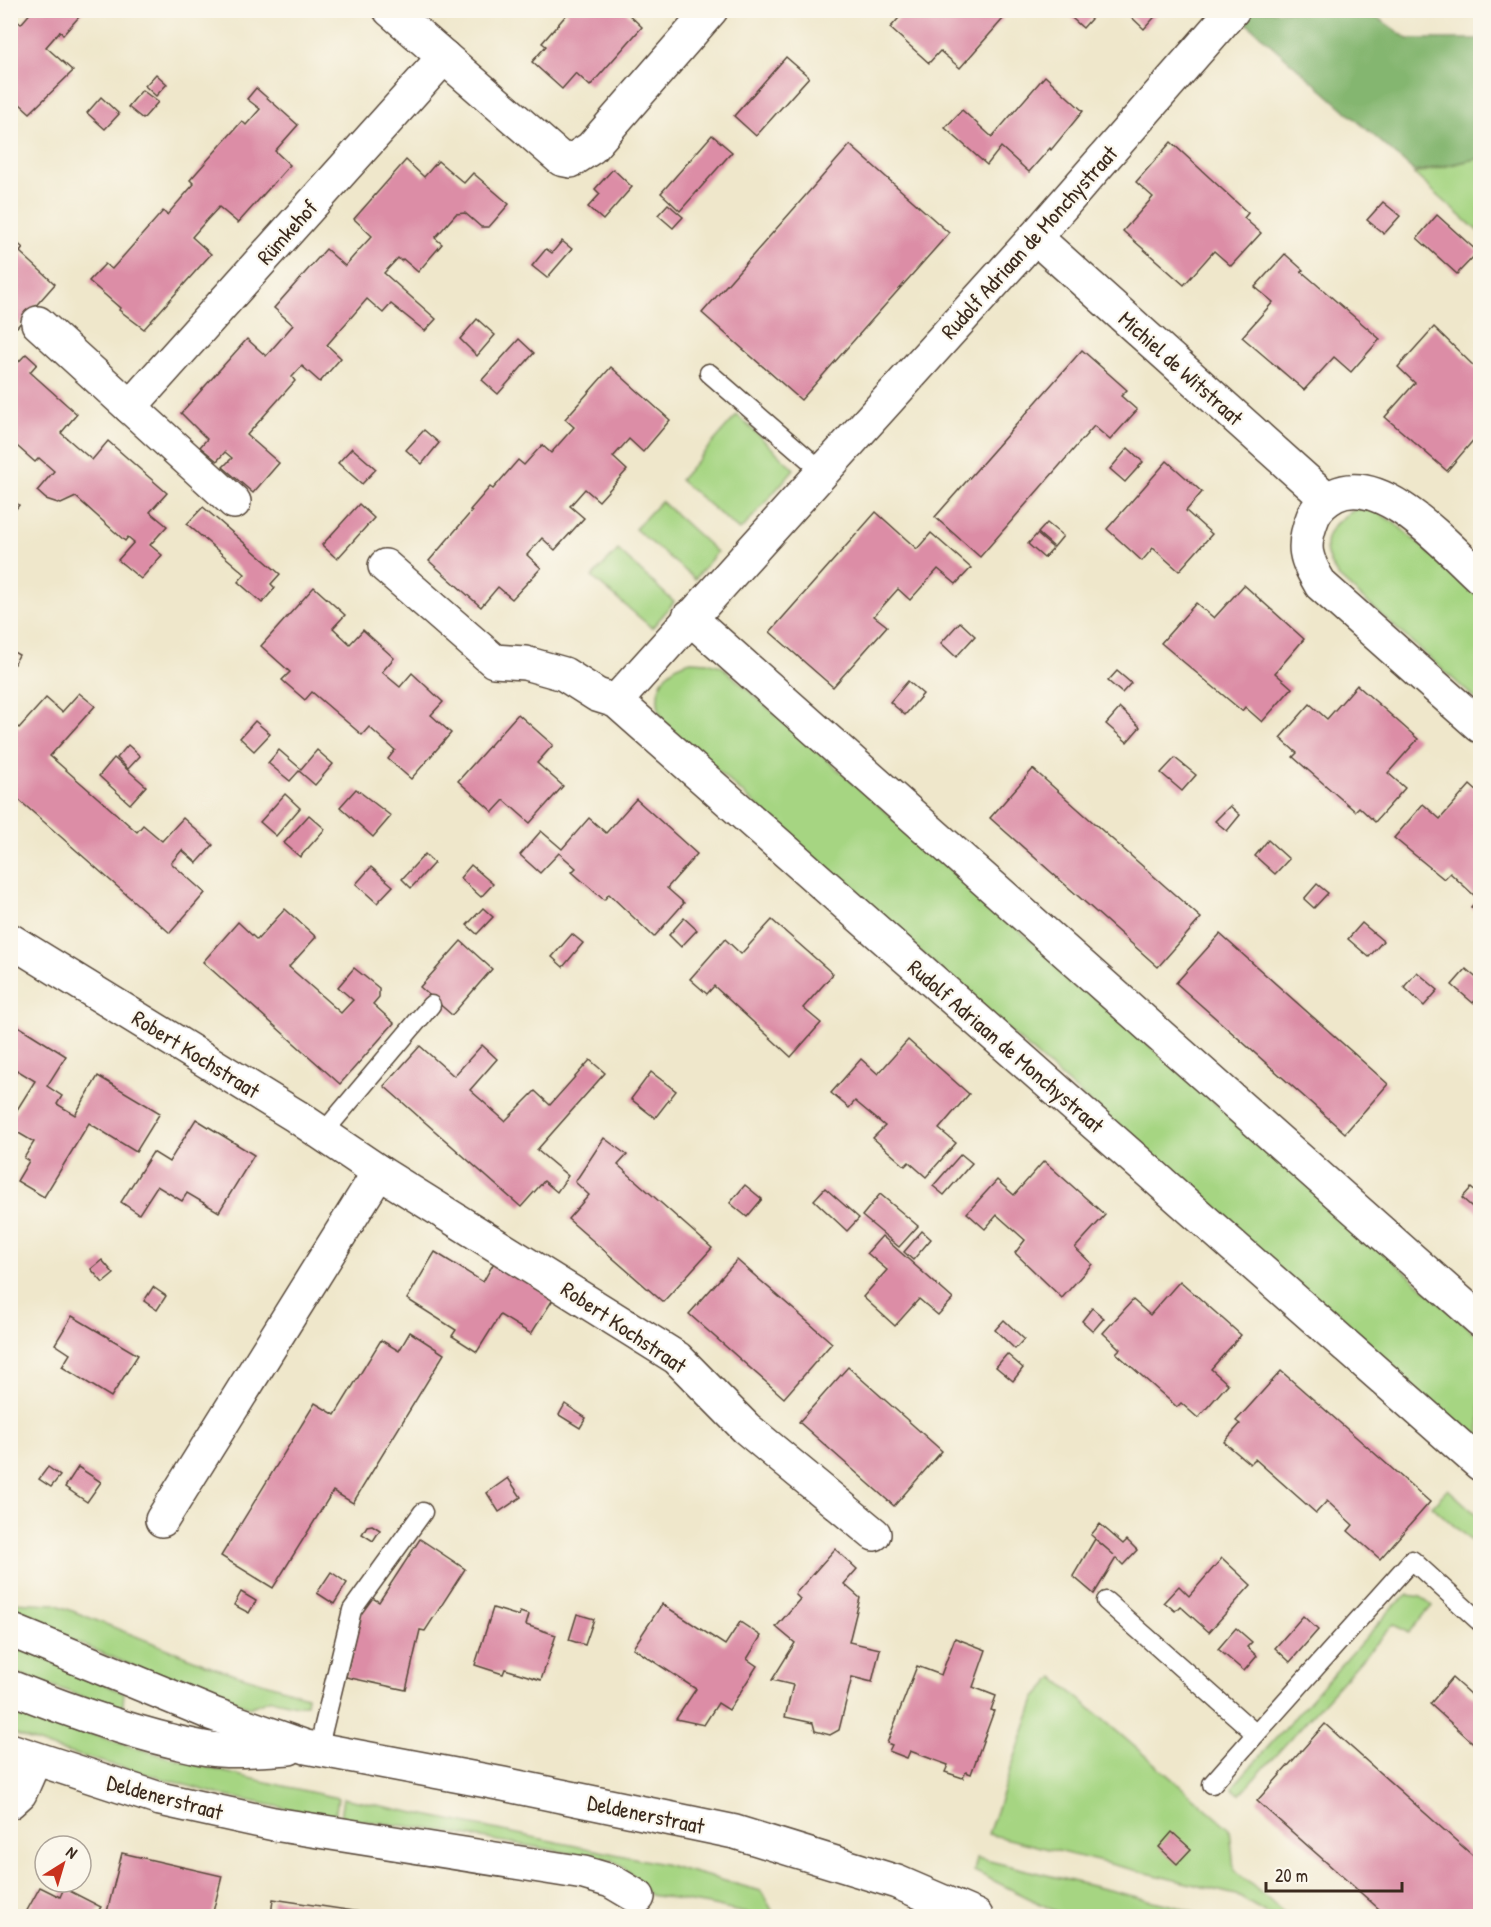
<svg xmlns="http://www.w3.org/2000/svg" width="1491" height="1927" font-family="'Patrick Hand',sans-serif">
  <style>
    .green { fill: #a6d582; stroke: #708050; stroke-width: 1.5 }
    .forest { fill: #84b670; stroke: #607047; stroke-width: 1.5 }
    .building { fill: #dc8da6 }
    .lines { fill: none; stroke-linecap: round; stroke-linejoin: round }
    .lane-casing { stroke: #564638; stroke-width: 21 }
    .street-casing { stroke: #564638; stroke-width: 36 }
    .primary-casing { stroke: #564638; stroke-width: 36 }
    .lane { stroke: #fff; stroke-width: 18 }
    .street { stroke: #fff; stroke-width: 33 }
    .primary { stroke: #fff; stroke-width: 33 }
    .labels { text-anchor: middle; stroke-width: 4.5; stroke-linejoin: round; paint-order: stroke }
    .street-label { font-size: 22px; fill: #3b2a1e; stroke: #fbf7ec }
  </style>
  <rect width="100%" height="100%" fill="#fbf7ec"/>
  <filter id="ink" filterUnits="userSpaceOnUse"><feTurbulence type="fractalNoise" baseFrequency=".0167" numOctaves="2"/><feDisplacementMap in="SourceGraphic" scale="12" xChannelSelector="R" yChannelSelector="G"/><feConvolveMatrix kernelMatrix="1 2 1 2 8 2 1 2 1" color-interpolation-filters="sRGB"/></filter>
  <filter id="wash" filterUnits="userSpaceOnUse"><feTurbulence type="fractalNoise" baseFrequency=".008" numOctaves="4" result="noise"/><feDisplacementMap in="SourceGraphic" scale="24" xChannelSelector="R" yChannelSelector="G"/><feGaussianBlur stdDeviation="1.35" result="paint"/><feColorMatrix in="noise" values="0 0 0 0 0 0 0 0 0 0 0 0 0 0 0 0 0 1.4 0 .05"/><feComposite in="paint" operator="in"/></filter>
  <g filter="url(#wash)">
    <rect width="100%" height="100%" fill="#efe7cb"/>
    <g class="green">
      <polygon points="1480,158 1480,233 1414,174"/>
      <polygon points="737,415 794,469 744,527 739,530 680,480"/>
      <polygon points="661,501 717,552 695,579 635,529"/>
      <path d="M1356 509H1373L1396 524 1480 598V703L1339 577C1317 548 1323 527 1356 509Z"/>
      <polygon points="618,550 674,602 652,628 592,577"/>
      <path d="M691 661 707 662 721 666 1480 1338V1451L663 722C651 693 660 669 691 661Z"/>
      <polygon points="1448,1489 1480,1518 1480,1549 1432,1506"/>
      <polygon points="1408,1595 1421,1597 1432,1606 1408,1633 1394,1624 1244,1790 1240,1794 1232,1789 1235,1784 1394,1606"/>
      <polygon points="11,1602 55,1604 216,1668 307,1696 306,1704 296,1705 271,1699 251,1707 188,1689 11,1615"/>
      <polygon points="11,1643 124,1693 123,1705 118,1709 108,1706 11,1671"/>
      <polygon points="1054,1677 1230,1829 1234,1870 1288,1916 1271,1916 1236,1895 988,1834 1036,1697"/>
      <path d="M10 1705C117 1747 226 1774 338 1798L335 1818 225 1796 52 1748 11 1733Z"/>
      <polygon points="343,1798 663,1864 761,1891 772,1910 772,1916 757,1916 709,1905 650,1895 624,1867 612,1860 422,1828 340,1818"/>
      <polygon points="977,1858 1174,1906 1204,1916 1065,1916 974,1871"/>
    </g>
    <polygon class="forest" points="1233,11 1368,11 1408,39 1480,39 1480,158 1415,172"/>
    <g id="blocks">
      <g class="building">
        <polygon points="33,10 85,10 63,35 60,31 46,47 73,71 30,113 10,95 10,26 16,20 21,24"/>
        <polygon points="565,10 624,10 642,27 590,86 576,73 562,89 532,62 546,46 542,43 568,13"/>
        <polygon points="906,10 994,10 1003,19 960,68 940,51 929,63 890,28"/>
        <polygon points="1063,10 1099,10 1083,28"/>
        <polygon points="1124,10 1161,10 1144,29"/>
        <polygon points="786,57 809,77 756,136 734,116"/>
        <polygon points="156,74 167,84 156,96 145,86"/>
        <polygon points="1045,76 1083,111 1051,150 1050,148 1029,172 1001,147 987,165 945,128 962,110 992,137"/>
        <polygon points="256,88 298,125 275,151 290,165 238,223 219,207 206,221 192,237 211,254 144,329 119,310 120,308 89,281 105,264 112,269 163,211 167,215 194,184 190,180 242,121 246,125 260,109 247,99"/>
        <polygon points="142,90 158,102 143,119 128,107"/>
        <polygon points="101,97 119,114 105,129 87,113"/>
        <polygon points="712,135 732,152 680,211 661,193"/>
        <polygon points="1171,142 1248,213 1244,218 1261,233 1231,266 1214,251 1184,285 1123,231 1153,197 1136,182"/>
        <polygon points="850,145 949,233 801,400 702,313"/>
        <polygon points="406,160 424,177 438,161 464,183 473,173 509,204 489,227 481,227 465,213 456,214 435,238 442,244 418,272 403,259 401,261 398,258 384,273 436,319 425,331 391,304 383,313 367,299 327,345 341,358 320,382 302,366 292,377 295,381 247,435 279,463 253,493 223,467 232,458 225,452 217,461 200,447 207,439 181,413 247,339 266,356 280,340 293,325 274,308 326,249 345,266 359,250 372,236 354,219"/>
        <polygon points="613,169 632,187 603,220 588,207 600,194 595,189"/>
        <polygon points="1383,202 1400,216 1384,234 1367,220"/>
        <polygon points="668,204 683,217 673,228 658,215"/>
        <polygon points="1437,215 1478,252 1457,274 1417,238"/>
        <polygon points="12,238 23,248 20,252 55,284 17,327 10,322 10,272 17,265 10,260"/>
        <polygon points="562,241 572,249 547,278 532,266 546,249 552,253"/>
        <polygon points="1285,254 1303,270 1301,271 1380,339 1351,372 1334,357 1304,390 1242,337 1273,302 1255,287"/>
        <polygon points="477,319 495,335 477,356 460,339"/>
        <polygon points="1434,327 1480,372 1480,440 1476,437 1447,471 1385,417 1415,383 1398,367"/>
        <polygon points="519,339 534,353 498,394 482,380"/>
        <polygon points="1082,350 1127,390 1121,396 1137,410 1110,440 1094,426 980,557 935,517"/>
        <polygon points="26,354 37,364 30,372 77,414 61,433 92,460 108,441 167,493 150,512 167,526 150,545 162,555 141,579 118,560 134,542 128,537 125,541 76,497 61,504 46,499 37,491 54,471 39,458 35,462 10,440 10,371"/>
        <polygon points="611,367 670,420 643,452 629,439 613,457 627,470 599,501 585,489 570,506 584,518 555,550 542,538 527,555 541,568 512,599 498,587 481,607 429,561 472,511 470,510 490,487 493,489 518,460 524,465 542,445 551,453 574,427 565,419"/>
        <polygon points="424,430 439,443 422,464 406,450"/>
        <polygon points="352,448 376,469 362,484 338,463"/>
        <polygon points="1128,448 1143,462 1125,482 1110,469"/>
        <polygon points="1167,461 1202,492 1186,511 1212,534 1179,571 1153,548 1142,561 1107,529"/>
        <polygon points="10,498 19,505 10,516"/>
        <polygon points="359,504 374,518 337,559 322,545"/>
        <polygon points="203,507 280,574 271,584 275,588 262,603 238,582 245,574 187,524"/>
        <polygon points="876,512 917,549 931,533 971,568 956,584 938,569 910,600 898,589 874,616 887,626 833,687 770,632"/>
        <polygon points="1047,523 1063,536 1054,547 1038,533"/>
        <polygon points="1037,534 1053,548 1044,558 1028,544"/>
        <polygon points="1244,585 1304,639 1275,673 1292,688 1262,722 1245,707 1242,711 1161,643 1196,603 1214,618"/>
        <polygon points="314,587 345,615 333,628 350,644 363,630 394,658 382,672 400,687 412,673 443,702 431,715 451,733 411,779 388,759 395,750 369,727 362,735 312,692 305,700 282,680 290,672 261,646"/>
        <polygon points="960,622 975,636 956,657 941,643"/>
        <polygon points="10,650 19,655 10,671"/>
        <polygon points="1117,671 1131,683 1122,693 1108,681"/>
        <polygon points="908,681 923,694 905,715 890,702"/>
        <polygon points="1357,685 1418,739 1388,773 1405,788 1375,822 1359,807 1355,811 1293,757 1297,753 1280,738 1310,704 1327,719"/>
        <polygon points="79,693 95,706 50,756 137,832 143,825 162,841 183,818 213,845 197,863 182,850 171,863 205,893 170,933 10,792 10,721 19,728 46,698 62,712"/>
        <polygon points="1120,708 1140,727 1127,742 1106,724"/>
        <polygon points="518,714 553,745 537,763 563,786 530,823 504,800 493,812 458,781"/>
        <polygon points="255,721 270,734 254,751 240,738"/>
        <polygon points="128,745 140,756 128,769 117,758"/>
        <polygon points="279,750 301,769 317,750 333,764 315,785 299,771 290,781 268,763"/>
        <polygon points="114,758 146,786 130,804 99,776"/>
        <polygon points="1175,758 1196,775 1182,791 1161,773"/>
        <polygon points="1033,769 1201,918 1158,967 990,818"/>
        <polygon points="1470,785 1480,794 1480,915 1471,907 1478,899 1450,873 1444,879 1394,838 1423,804 1440,819"/>
        <polygon points="356,789 391,816 373,837 340,807"/>
        <polygon points="285,794 300,808 276,836 260,822"/>
        <polygon points="636,799 697,854 667,888 684,903 654,937 609,894 604,900 572,872 576,868 559,853 540,873 520,855 541,831 562,849 589,818 606,833"/>
        <polygon points="1230,806 1240,815 1227,831 1215,821"/>
        <polygon points="309,815 325,829 300,857 284,843"/>
        <polygon points="1268,840 1289,859 1275,874 1255,856"/>
        <polygon points="425,854 434,863 411,888 402,879"/>
        <polygon points="471,865 493,884 481,897 460,878"/>
        <polygon points="371,867 393,886 377,903 356,884"/>
        <polygon points="1317,884 1328,893 1314,908 1304,899"/>
        <polygon points="483,908 493,917 477,934 467,925"/>
        <polygon points="285,909 316,937 289,967 341,1013 353,1000 338,987 354,968 379,988 379,997 373,1004 394,1023 340,1084 203,962 238,922 257,940"/>
        <polygon points="684,918 697,930 681,947 669,935"/>
        <polygon points="772,920 833,974 803,1008 821,1023 791,1057 714,986 707,994 690,979 725,939 741,954"/>
        <polygon points="1362,923 1383,941 1369,957 1348,939"/>
        <polygon points="572,934 583,943 563,967 552,957"/>
        <polygon points="1220,934 1388,1084 1345,1133 1176,983"/>
        <polygon points="461,941 492,969 452,1015 420,987"/>
        <polygon points="1466,969 1480,981 1480,995 1473,1003 1452,985"/>
        <polygon points="1417,972 1438,990 1424,1006 1404,987"/>
        <polygon points="15,1024 66,1056 47,1086 62,1096 57,1104 75,1115 98,1076 160,1113 136,1152 89,1123 44,1197 17,1181 29,1161 24,1158 34,1142 10,1128 10,1121 35,1081 17,1070 10,1081 10,1033"/>
        <polygon points="908,1040 969,1094 939,1129 956,1143 926,1177 909,1162 905,1166 873,1138 885,1126 855,1101 849,1108 831,1093 861,1059 878,1074"/>
        <polygon points="482,1045 497,1059 470,1090 505,1121 535,1091 550,1105 590,1060 605,1073 537,1150 568,1176 557,1192 544,1181 521,1207 384,1086 420,1046 454,1076"/>
        <polygon points="651,1072 676,1091 655,1118 631,1099"/>
        <polygon points="196,1119 254,1155 219,1212 187,1193 182,1201 157,1186 139,1214 121,1202 153,1152 169,1162"/>
        <polygon points="604,1138 627,1155 618,1165 712,1248 663,1302 568,1219 589,1195 575,1182"/>
        <polygon points="961,1154 972,1163 944,1195 933,1186"/>
        <polygon points="1044,1161 1105,1215 1075,1248 1092,1264 1062,1298 1015,1253 1025,1240 997,1215 985,1229 967,1213 997,1180 1014,1195"/>
        <polygon points="745,1185 762,1199 747,1217 730,1203"/>
        <polygon points="825,1188 859,1218 847,1231 814,1200"/>
        <polygon points="1471,1188 1480,1196 1480,1209 1478,1212 1462,1198"/>
        <polygon points="880,1194 918,1226 899,1247 862,1216"/>
        <polygon points="922,1231 931,1239 913,1260 904,1252"/>
        <polygon points="882,1236 953,1299 938,1315 919,1299 895,1326 863,1297 887,1270 867,1253"/>
        <polygon points="435,1252 483,1282 495,1261 554,1298 531,1334 500,1315 477,1352 452,1336 456,1330 407,1299"/>
        <polygon points="102,1260 114,1274 103,1283 91,1269"/>
        <polygon points="737,1260 832,1343 784,1398 689,1314"/>
        <polygon points="1180,1281 1241,1335 1211,1369 1228,1384 1198,1418 1181,1403 1177,1407 1116,1353 1120,1349 1103,1333 1133,1300 1150,1315"/>
        <polygon points="153,1287 166,1296 157,1310 144,1301"/>
        <polygon points="1092,1308 1104,1318 1093,1331 1082,1321"/>
        <polygon points="72,1316 138,1355 111,1397 62,1367 70,1354 55,1344"/>
        <polygon points="1004,1320 1024,1339 1015,1349 995,1330"/>
        <polygon points="410,1332 444,1354 353,1503 333,1491 273,1588 221,1556 315,1403 335,1415 381,1340 399,1351"/>
        <polygon points="1007,1354 1023,1368 1013,1381 996,1367"/>
        <polygon points="848,1367 942,1451 894,1506 799,1422"/>
        <polygon points="1281,1371 1430,1502 1380,1559 1348,1531 1353,1525 1327,1501 1316,1513 1255,1459 1250,1464 1224,1442 1240,1424 1236,1421"/>
        <polygon points="565,1404 586,1418 580,1428 559,1415"/>
        <polygon points="48,1467 60,1476 51,1487 39,1479"/>
        <polygon points="78,1467 101,1482 87,1502 65,1487"/>
        <polygon points="508,1478 521,1497 499,1512 487,1493"/>
        <polygon points="1100,1524 1123,1544 1127,1540 1137,1550 1123,1565 1116,1558 1094,1594 1073,1576 1095,1539 1114,1555 1091,1535"/>
        <polygon points="372,1525 380,1530 373,1541 362,1534 367,1526"/>
        <polygon points="420,1539 465,1569 425,1631 420,1630 406,1690 346,1677 360,1614 371,1597 379,1602"/>
        <polygon points="835,1549 857,1569 844,1584 860,1598 849,1642 880,1649 872,1682 852,1677 839,1730 830,1735 815,1731 813,1723 785,1717 793,1685 772,1680 795,1643 776,1627 800,1599 795,1594"/>
        <polygon points="1222,1558 1251,1585 1209,1632 1180,1606 1175,1611 1164,1602 1179,1586 1189,1596"/>
        <polygon points="331,1572 347,1583 334,1604 317,1593"/>
        <polygon points="241,1592 256,1601 249,1613 234,1605"/>
        <polygon points="662,1604 725,1645 740,1622 761,1636 747,1659 757,1666 729,1710 718,1703 704,1725 676,1719 696,1689 633,1648"/>
        <polygon points="493,1608 519,1616 520,1612 529,1615 526,1625 556,1635 541,1680 505,1669 503,1674 475,1665"/>
        <polygon points="577,1614 594,1619 585,1645 569,1640"/>
        <polygon points="1303,1616 1318,1630 1290,1662 1275,1648"/>
        <polygon points="1236,1628 1252,1642 1247,1647 1257,1656 1244,1671 1218,1649"/>
        <polygon points="955,1638 986,1650 973,1687 996,1696 991,1710 994,1711 971,1774 966,1772 963,1778 945,1772 948,1765 910,1751 907,1758 889,1751 892,1745 887,1743 917,1666 941,1675"/>
        <polygon points="1452,1678 1480,1703 1480,1749 1430,1704"/>
        <polygon points="1325,1724 1480,1862 1480,1916 1387,1916 1257,1801"/>
        <polygon points="1172,1832 1191,1849 1177,1864 1159,1847"/>
        <polygon points="122,1853 222,1876 212,1916 106,1916"/>
        <polygon points="40,1887 60,1897 64,1888 101,1907 95,1916 24,1916"/>
        <polygon points="273,1899 375,1914 374,1916 271,1916"/>
      </g>
    </g>
  </g>
  <g filter="url(#ink)">
    <use href="#blocks" fill-opacity="0" stroke="#564638" stroke-width="1.5"/>
    <g class="lines">
      <g class="lane-casing">
        <g id="lane">
          <polyline points="709,373 822,471"/>
          <polyline points="323,1133 431,1005"/>
          <polyline points="1106,1601 1256,1734 1412,1560 1480,1622"/>
          <polyline points="318,1750 352,1610 423,1512"/>
          <polyline points="1212,1784 1256,1734"/>
        </g>
      </g>
      <g class="street-casing">
        <g id="street">
          <polyline points="390,10 561,159 571,161 591,148 711,10"/>
          <polyline points="1035,237 1327,499"/>
          <polyline points="38,323 234,502"/>
          <polyline points="130,407 444,57"/>
          <polyline points="385,566 494,661 525,663 564,674 597,695 616,701 1480,1464"/>
          <path d="M1480 577C1449 549 1383 472 1335 495 1326 500 1317 507 1313 517 1301 547 1305 558 1321 585L1480 726"/>
          <polyline points="689,617 1480,1320"/>
          <polyline points="616,701 1035,237 1233,10"/>
          <polyline points="10,940 296,1116 379,1172"/>
          <polyline points="162,1520 379,1172 677,1358 746,1428 874,1534"/>
          <polyline points="10,1750 160,1799 274,1824 584,1873 611,1881 638,1897"/>
          <polyline points="10,1802 20,1793 35,1759"/>
        </g>
      </g>
      <g class="primary-casing">
        <g id="primary">
          <polyline points="10,1630 213,1714 306,1747 503,1784 735,1832 897,1882 976,1916"/>
          <path d="M10 1687C70 1711 135 1734 198 1747 227 1753 259 1750 289 1748"/>
        </g>
      </g>
      <use href="#lane" class="lane"/>
      <use href="#street" class="street"/>
      <use href="#primary" class="primary"/>
    </g>
  </g>
  <g class="labels">
    <g class="street-label">
      <text transform="translate(287 232) rotate(-48)" y="8">Rümkehof</text>
      <text transform="translate(1029 242) rotate(-48)" y="8">Rudolf Adriaan de Monchystraat</text>
      <text transform="translate(1181 368) rotate(42)" y="8">Michiel de Witstraat</text>
      <text transform="translate(1006 1046) rotate(41)" y="8">Rudolf Adriaan de Monchystraat</text>
      <text transform="translate(196 1054) rotate(32)" y="8">Robert Kochstraat</text>
      <text transform="translate(624 1327) rotate(34)" y="8">Robert Kochstraat</text>
      <text transform="translate(165 1797) rotate(15)" y="8">Deldenerstraat</text>
      <text transform="translate(646 1814) rotate(12)" y="8">Deldenerstraat</text>
    </g>
  </g>
  <rect width="1491" height="1927" fill="none" stroke="#fbf7ec" stroke-width="36"/>
  <g transform="translate(63 1864) rotate(37)"><circle r="28" fill="#fbf7ec" stroke="#aea59a" stroke-width="1.5"/>
  <path d="M0-4.5L10 22L0 15L-10 22Z" fill="#c8321e"/>
  <text y="-9" font-size="16" font-weight="bold" text-anchor="middle" fill="#3b2a1e">N</text>
  </g>
  <path d="M1266 1882v9h136v-9" fill="none" stroke="#3b2a1e" stroke-width="3"/>
  <text x="1275" y="1882" font-size="18" fill="#3b2a1e" stroke="#fbf7ec" stroke-width="4.5" paint-order="stroke">20 m</text>
</svg>
